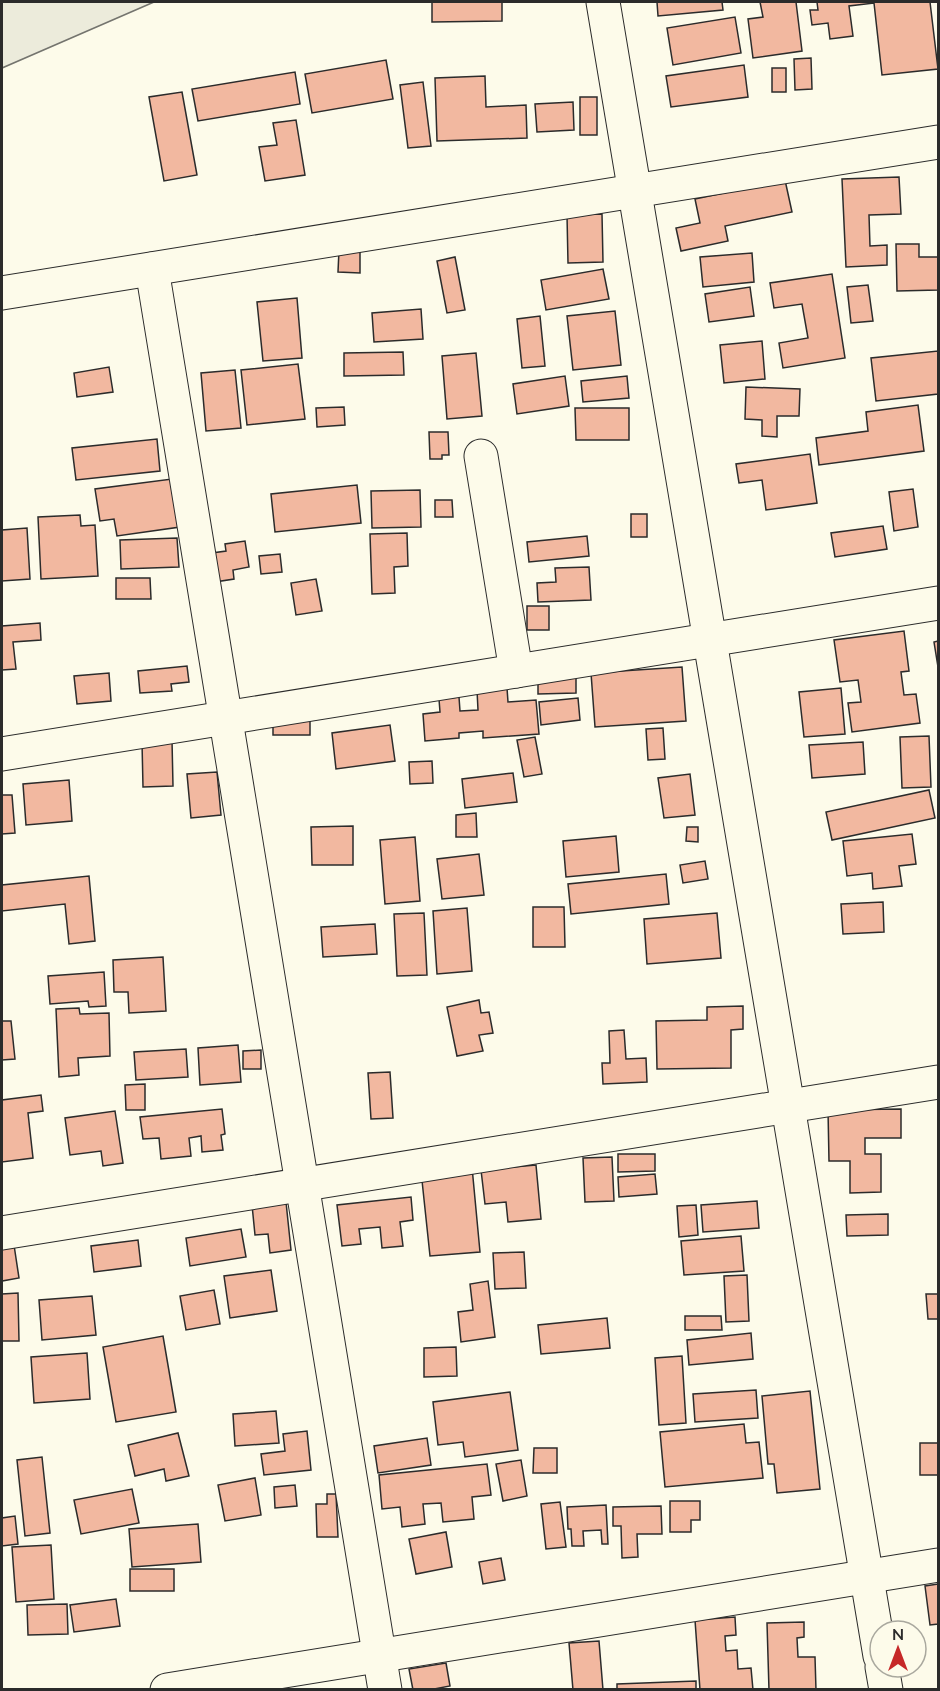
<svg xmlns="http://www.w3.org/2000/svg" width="940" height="1691" font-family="Mulish,sans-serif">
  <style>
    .green { fill: #ecebdb; stroke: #74746e; stroke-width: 1.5 }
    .building { fill: #f2b8a0; stroke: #2b2b2b; stroke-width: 1.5 }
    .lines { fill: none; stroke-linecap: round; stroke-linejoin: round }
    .minor-casing { stroke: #2b2b2b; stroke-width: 35 }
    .minor { stroke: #fdfbea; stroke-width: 33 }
  </style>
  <rect width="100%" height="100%" fill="#fdfbea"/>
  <polygon class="green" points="2,2 154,2 2,68"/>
  <g class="building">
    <polygon points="432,2 502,2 502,21 432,22"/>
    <polygon points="657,2 722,2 723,10 658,16"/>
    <polygon points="760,2 796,2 802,51 753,58 748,19 763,17"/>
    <polygon points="817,2 930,2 938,69 882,75 874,3 849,6 853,36 830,39 828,23 812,25 810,10 818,10"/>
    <polygon points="735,17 741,53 673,65 667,28"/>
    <polygon points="811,58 812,89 795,90 794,59"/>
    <polygon points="386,60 393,99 312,113 305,74"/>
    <polygon points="744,65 748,97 671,107 666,76"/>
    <rect x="772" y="68" width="14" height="24"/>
    <polygon points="295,72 300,104 198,121 192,89"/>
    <polygon points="485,76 486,107 526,105 527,138 437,141 435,78"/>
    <polygon points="423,82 431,146 408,148 400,85"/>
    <polygon points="182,92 197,175 164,181 149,97"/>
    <rect x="580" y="97" width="17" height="38"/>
    <polygon points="573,102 574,130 537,132 535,104"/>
    <polygon points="296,120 305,175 265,181 259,147 277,145 273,123"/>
    <polygon points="899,177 901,214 869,215 870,246 887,245 887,265 846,267 842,179"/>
    <polygon points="785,180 792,212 725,226 728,241 681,251 676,228 700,223 695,199"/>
    <polygon points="602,214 603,262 568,263 567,215"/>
    <polygon points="896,244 919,244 919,257 938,257 938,290 897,291"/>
    <polygon points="339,250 360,251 360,273 338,272"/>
    <polygon points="752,253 754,282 703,287 700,257"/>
    <polygon points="455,257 465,310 447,313 437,261"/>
    <polygon points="603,269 609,299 546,310 541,280"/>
    <polygon points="832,274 845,358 783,368 779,343 808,338 802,304 774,308 770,283"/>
    <polygon points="868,285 873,321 851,323 847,287"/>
    <polygon points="750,287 754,316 709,322 705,294"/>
    <polygon points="297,298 302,358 263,361 257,302"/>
    <polygon points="421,309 423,339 374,342 372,313"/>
    <polygon points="615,311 621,365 573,370 567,316"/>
    <polygon points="540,316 545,366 522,368 517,319"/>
    <polygon points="762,341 765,379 724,383 720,345"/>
    <polygon points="938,351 938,394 876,401 871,358"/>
    <polygon points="403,352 404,375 344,376 344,353"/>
    <polygon points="476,353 482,416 447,419 442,356"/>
    <polygon points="298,364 305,419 247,425 241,370"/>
    <polygon points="109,367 113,392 77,397 74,373"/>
    <polygon points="235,370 241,428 206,431 201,373"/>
    <polygon points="565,376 569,406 517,414 513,384"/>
    <polygon points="627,376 629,398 583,402 581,381"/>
    <polygon points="746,387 800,389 799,416 777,416 777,437 762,436 762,420 745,419"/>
    <polygon points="918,405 924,451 819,465 816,438 868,431 866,412"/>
    <polygon points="344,407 345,425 317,427 316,408"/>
    <polygon points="575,408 629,408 629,440 576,440"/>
    <polygon points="429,432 448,432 449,455 442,455 442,459 430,459"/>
    <polygon points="157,439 160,471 76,480 72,448"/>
    <polygon points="810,454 817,503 766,510 762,480 739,483 736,464"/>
    <polygon points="172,479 180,527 117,536 114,519 100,521 95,489"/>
    <polygon points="357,485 361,523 275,532 271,494"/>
    <polygon points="913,489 918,527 894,531 889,492"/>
    <polygon points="420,490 421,527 372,528 371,491"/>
    <polygon points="435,500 452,500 453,517 435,517"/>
    <rect x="631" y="514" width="16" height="23"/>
    <polygon points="80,515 81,526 95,525 98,576 41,579 38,517"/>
    <polygon points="883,526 887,549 835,557 831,533"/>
    <polygon points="27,528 30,579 2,581 2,530"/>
    <polygon points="407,533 408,566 394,567 395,593 372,594 370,534"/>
    <polygon points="587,536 589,556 529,562 527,542"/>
    <polygon points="177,538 179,567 121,569 120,540"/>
    <polygon points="245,541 249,567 233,570 234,579 208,583 212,553 226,551 225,544"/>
    <polygon points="280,554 282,572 261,574 259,556"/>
    <polygon points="589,567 591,600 538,602 537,583 556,582 555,568"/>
    <polygon points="116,578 150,578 151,599 116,599"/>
    <polygon points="316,579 322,611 296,615 291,583"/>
    <rect x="527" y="606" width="22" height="24"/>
    <polygon points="40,623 41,640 13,642 16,669 2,670 2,626"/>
    <polygon points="904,631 909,671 901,672 904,695 916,694 920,723 852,732 848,703 861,702 858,680 840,682 834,640"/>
    <polygon points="938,641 938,667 934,642"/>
    <polygon points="187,666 189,682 171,684 172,691 140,693 138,671"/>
    <polygon points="682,667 686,721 595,727 591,673"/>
    <polygon points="109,673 111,701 77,704 74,676"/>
    <polygon points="538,674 576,674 576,693 538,694"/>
    <polygon points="507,688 508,702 536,700 539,734 483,738 483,731 459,733 459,738 425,741 423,714 440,712 439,699 459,697 460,711 478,710 477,690"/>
    <polygon points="841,688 845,734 804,737 799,692"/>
    <polygon points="578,698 580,720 541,725 539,702"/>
    <rect x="273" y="707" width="37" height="28"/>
    <polygon points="390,725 395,761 336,769 332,733"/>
    <polygon points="663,728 665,759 648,760 646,729"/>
    <polygon points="929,736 931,787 902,788 900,737"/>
    <polygon points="535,737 542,774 524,777 517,740"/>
    <polygon points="172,740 173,786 143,787 142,742"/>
    <polygon points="863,742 865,774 812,778 809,745"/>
    <polygon points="432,761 433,783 410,784 409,762"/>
    <polygon points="217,772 221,815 191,818 187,774"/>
    <polygon points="513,773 517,802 465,808 462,779"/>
    <polygon points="690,774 695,815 664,818 658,778"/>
    <polygon points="69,780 72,821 26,825 23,784"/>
    <polygon points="929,790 935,818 832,840 826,812"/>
    <polygon points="2,795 12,795 15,833 2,834"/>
    <polygon points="476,813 477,837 456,837 456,815"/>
    <polygon points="353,826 353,865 312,865 311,827"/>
    <polygon points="687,827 698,827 698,842 686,841"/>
    <polygon points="912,834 916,864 899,866 902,886 873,889 872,873 847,876 843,841"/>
    <polygon points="616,836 619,872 566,877 563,841"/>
    <polygon points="415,837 420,901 385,904 380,840"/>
    <polygon points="479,854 484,895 442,899 437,859"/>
    <polygon points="705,861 708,879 683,883 680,865"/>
    <polygon points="666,874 669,904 571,914 568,884"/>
    <polygon points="89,876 95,941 69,944 65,904 2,911 2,885"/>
    <polygon points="883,902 884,932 843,934 841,904"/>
    <polygon points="533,907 564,907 565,947 533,947"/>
    <polygon points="467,908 472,971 437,974 433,911"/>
    <polygon points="424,913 427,975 397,976 394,914"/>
    <polygon points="717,913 721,958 647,964 644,919"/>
    <polygon points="375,924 377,954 323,957 321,927"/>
    <polygon points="163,957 166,1011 129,1013 128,992 114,992 113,960"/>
    <polygon points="104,972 106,1006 89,1007 88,1001 50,1004 48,976"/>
    <polygon points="479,1000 481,1013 489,1012 493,1033 479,1035 483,1051 457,1056 447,1007"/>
    <polygon points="743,1006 743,1029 731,1030 731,1068 657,1069 656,1021 707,1020 707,1007"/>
    <polygon points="79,1008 80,1014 109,1013 110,1056 78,1058 79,1075 59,1077 56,1009"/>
    <polygon points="2,1021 11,1021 15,1059 2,1060"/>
    <polygon points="624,1030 626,1059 646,1058 647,1082 603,1084 602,1063 610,1063 609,1031"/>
    <polygon points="238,1045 241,1082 200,1085 198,1048"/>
    <polygon points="186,1049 188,1077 136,1080 134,1052"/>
    <polygon points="261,1050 261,1069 243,1069 243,1051"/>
    <polygon points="390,1072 393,1118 371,1119 368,1073"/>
    <polygon points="145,1084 145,1110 126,1110 125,1085"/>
    <polygon points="41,1095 43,1111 28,1113 33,1158 2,1162 2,1100"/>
    <polygon points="222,1109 225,1134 221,1135 223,1150 202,1152 201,1136 189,1138 191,1156 161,1159 159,1138 143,1139 140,1117"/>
    <polygon points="901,1109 901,1138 865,1138 865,1154 881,1154 881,1192 850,1193 850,1161 829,1161 828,1110"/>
    <polygon points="115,1111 123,1163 103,1166 101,1151 70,1155 65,1118"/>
    <polygon points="618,1154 655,1154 655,1171 618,1172"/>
    <polygon points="612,1157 614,1201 585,1202 583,1158"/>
    <polygon points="536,1165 541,1219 508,1222 506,1202 485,1204 481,1170"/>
    <polygon points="472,1167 480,1252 430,1256 421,1171"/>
    <polygon points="655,1174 657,1194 619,1197 618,1177"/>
    <polygon points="411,1197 413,1220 400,1222 403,1246 382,1248 380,1227 359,1229 361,1244 342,1246 337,1205"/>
    <polygon points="757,1201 759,1228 703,1232 701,1205"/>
    <polygon points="286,1202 291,1250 270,1253 268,1234 255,1235 252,1205"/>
    <polygon points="696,1205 698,1235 679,1237 677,1206"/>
    <polygon points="888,1214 888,1235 847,1236 846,1215"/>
    <polygon points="241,1229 246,1257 190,1266 186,1238"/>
    <polygon points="741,1236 744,1271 684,1275 681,1241"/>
    <polygon points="138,1240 141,1266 94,1272 91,1246"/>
    <polygon points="14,1245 19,1278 2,1281 2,1247"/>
    <polygon points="524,1252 526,1288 495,1289 493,1253"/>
    <polygon points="271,1270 277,1311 230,1318 224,1276"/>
    <polygon points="747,1275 749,1321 726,1322 724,1276"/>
    <polygon points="488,1281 495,1337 461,1342 458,1312 473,1310 470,1284"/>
    <polygon points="214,1290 220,1324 186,1330 180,1296"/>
    <polygon points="18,1293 19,1341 2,1341 2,1294"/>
    <polygon points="926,1294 938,1294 938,1319 928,1319"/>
    <polygon points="92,1296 96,1335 42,1340 39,1300"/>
    <polygon points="685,1316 721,1316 722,1330 685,1330"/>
    <polygon points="607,1318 610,1348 541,1354 538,1325"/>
    <polygon points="751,1333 753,1359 689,1365 687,1340"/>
    <polygon points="163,1336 176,1412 116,1422 103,1347"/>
    <polygon points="456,1347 457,1376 424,1377 424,1348"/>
    <polygon points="87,1353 90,1399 34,1403 31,1357"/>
    <polygon points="682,1356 686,1423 659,1425 655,1358"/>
    <polygon points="756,1390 758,1418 695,1422 693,1394"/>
    <polygon points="810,1391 820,1489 777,1493 774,1464 768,1464 762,1396"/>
    <polygon points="510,1392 518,1450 465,1457 463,1442 438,1445 433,1402"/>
    <polygon points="276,1411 279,1443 235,1446 233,1414"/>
    <polygon points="744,1424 746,1443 759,1442 763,1478 665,1487 660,1432"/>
    <polygon points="307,1431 311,1470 264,1475 261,1454 285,1451 283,1434"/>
    <polygon points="178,1433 189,1476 166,1481 164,1469 135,1476 128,1445"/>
    <polygon points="427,1438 431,1465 378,1473 374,1446"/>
    <rect x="920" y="1443" width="18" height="32"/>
    <polygon points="534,1448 557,1448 557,1473 533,1473"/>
    <polygon points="42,1457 50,1533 25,1536 17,1460"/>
    <polygon points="521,1460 527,1496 503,1501 496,1464"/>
    <polygon points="487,1464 491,1495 472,1497 474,1519 443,1522 441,1503 423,1504 425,1524 402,1527 400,1507 382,1509 379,1475"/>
    <polygon points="255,1478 261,1515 225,1521 218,1485"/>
    <polygon points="295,1485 297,1506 275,1508 274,1487"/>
    <polygon points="132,1489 139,1523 81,1534 74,1500"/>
    <polygon points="327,1494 336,1494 338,1537 317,1537 316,1504 327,1504"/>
    <polygon points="670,1501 700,1501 700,1520 691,1520 691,1532 670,1532"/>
    <polygon points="560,1502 566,1547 546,1549 541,1504"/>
    <polygon points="606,1505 608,1544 602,1544 601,1530 583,1531 584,1546 572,1546 571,1529 568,1529 567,1507"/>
    <polygon points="661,1506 662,1534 637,1534 638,1557 622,1558 621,1526 613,1526 613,1507"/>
    <polygon points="15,1516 18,1544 2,1546 2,1518"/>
    <polygon points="198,1524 201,1562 132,1567 129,1529"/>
    <polygon points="446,1532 452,1567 416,1574 409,1539"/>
    <polygon points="51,1545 54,1599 16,1602 12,1547"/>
    <polygon points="501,1558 505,1580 483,1584 479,1562"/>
    <rect x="130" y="1569" width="44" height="22"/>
    <polygon points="938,1584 938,1624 930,1625 925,1586"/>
    <polygon points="116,1599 120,1626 74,1632 70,1605"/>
    <polygon points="67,1604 68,1634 28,1635 27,1605"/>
    <polygon points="735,1617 736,1635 725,1636 726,1651 737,1650 738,1669 751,1668 753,1690 700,1690 695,1620"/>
    <polygon points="804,1622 804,1637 797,1638 798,1657 815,1657 816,1690 769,1690 767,1623"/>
    <polygon points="599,1641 603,1690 573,1690 569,1643"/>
    <polygon points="446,1663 450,1686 429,1690 413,1690 409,1669"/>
    <polygon points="696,1681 696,1690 617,1690 617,1684"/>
  </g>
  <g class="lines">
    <g class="minor-casing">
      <g id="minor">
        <polyline points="603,2 880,1656"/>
        <polyline points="152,269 385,1690"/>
        <polyline points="2,293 938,142"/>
        <polyline points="481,456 516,671"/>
        <polyline points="2,754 938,603"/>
        <polyline points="2,1233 938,1082"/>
        <polyline points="882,1667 886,1690"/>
        <polyline points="167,1690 938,1565"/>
      </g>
    </g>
    <use href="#minor" class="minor"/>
  </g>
  <rect width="940" height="1691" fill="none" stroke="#2b2b2b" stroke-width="6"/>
  <g transform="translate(898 1649)"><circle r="28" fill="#fdfbea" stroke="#a9a89e" stroke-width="1.5"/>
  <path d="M0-4.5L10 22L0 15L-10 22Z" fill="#c62828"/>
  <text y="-9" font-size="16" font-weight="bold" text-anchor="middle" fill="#2b2b2b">N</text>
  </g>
</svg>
